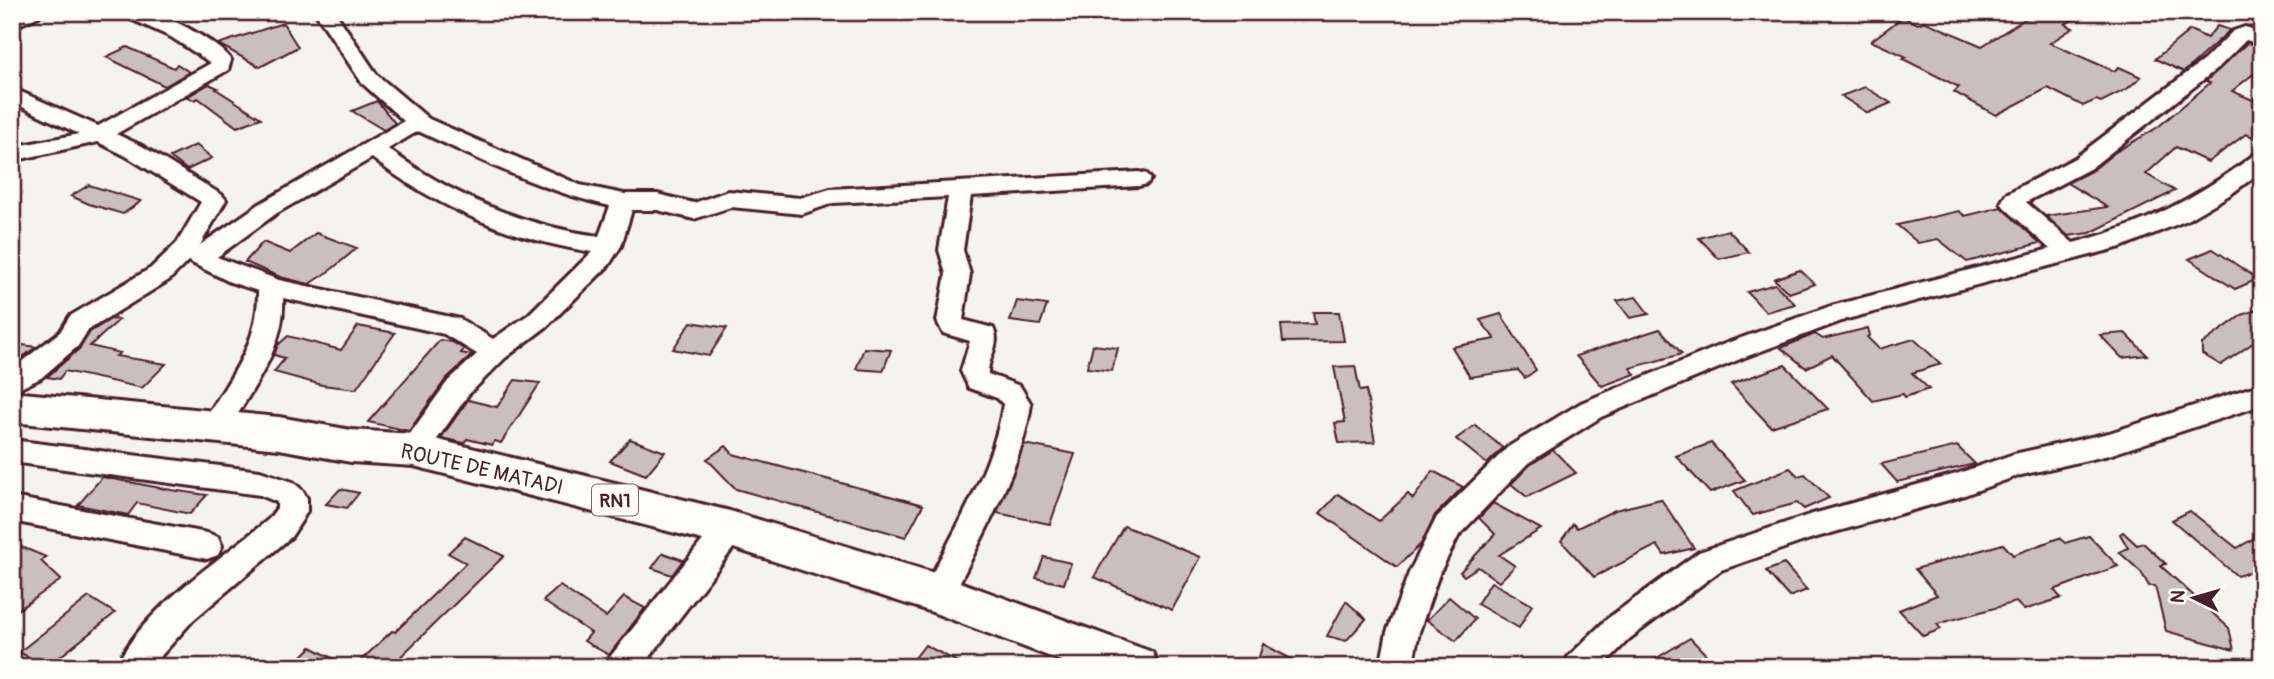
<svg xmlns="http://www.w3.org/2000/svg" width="2274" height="679" font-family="Pangolin,sans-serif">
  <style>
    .building { fill: #cbbfbe; stroke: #4a1f2b; stroke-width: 2 }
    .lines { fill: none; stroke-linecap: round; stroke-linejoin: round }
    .street-casing { stroke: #4a1f2b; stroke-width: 6 }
    .highway-casing { stroke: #4a1f2b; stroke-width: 6 }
    .street { fill: #fdfcf7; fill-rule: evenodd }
    .highway { fill: #fdfcf7; fill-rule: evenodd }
    .labels { text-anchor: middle; stroke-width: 5; stroke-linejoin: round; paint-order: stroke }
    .shield { fill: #fdfcf7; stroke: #806168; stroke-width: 2 }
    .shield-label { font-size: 19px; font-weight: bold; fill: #4a1f2b }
    .street-label { font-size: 21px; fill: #4a1f2b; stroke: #fdfcf7 }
  </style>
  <rect width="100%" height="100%" fill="#f6f3ef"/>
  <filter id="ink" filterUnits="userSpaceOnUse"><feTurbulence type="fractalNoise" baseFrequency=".0143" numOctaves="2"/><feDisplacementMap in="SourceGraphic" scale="14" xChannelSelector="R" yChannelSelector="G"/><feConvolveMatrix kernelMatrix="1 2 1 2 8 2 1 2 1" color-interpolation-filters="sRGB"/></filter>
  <g filter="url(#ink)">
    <g class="building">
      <polygon points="2036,12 2088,12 2065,24 2073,28 2050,43 2114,71 2119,67 2141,77 2127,89 2101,102 2096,100 2083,106 2048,88 1996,115 1954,92 1959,87 1903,59 1907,57 1871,41 1903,17 1918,24 1924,21 1982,46"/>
      <polygon points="283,23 298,47 260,67 218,44"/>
      <polygon points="2217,26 2230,30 2184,72 2155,59 2190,30 2207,38"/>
      <polygon points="2247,43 2262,47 2262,67 2232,91 2262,104 2262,141 2246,134 2208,162 2176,147 2146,174 2175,191 2090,233 2068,236 2046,216 2107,207 2067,183 2093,170 2114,153 2158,127 2210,83 2206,81"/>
      <polygon points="127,47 174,68 177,64 189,72 165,86 106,57"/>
      <polygon points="209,84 218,88 216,89 261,118 237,127 198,98 194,100 187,97"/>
      <polygon points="1865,87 1891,103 1868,113 1841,96"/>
      <polygon points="377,101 395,123 384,130 352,111"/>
      <polygon points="196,145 212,158 187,170 170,157"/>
      <polygon points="89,185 141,201 123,214 89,204 71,196"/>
      <polygon points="2001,207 2040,243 1967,262 1938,239 1918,243 1897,225 1959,211 1965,216"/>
      <polygon points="1728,230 1749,252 1719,259 1699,238"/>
      <polygon points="316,233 357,248 332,269 309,284 280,277 245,262 263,242 290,253"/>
      <polygon points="2213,249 2258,279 2235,289 2189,259"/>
      <polygon points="1800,270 1815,284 1789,293 1774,279"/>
      <polygon points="1775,284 1795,304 1766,312 1747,292"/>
      <polygon points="1636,297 1649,314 1630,318 1617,301"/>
      <polygon points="1017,301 1047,305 1040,325 1010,321"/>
      <polygon points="2262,308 2262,349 2253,343 2221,365 2202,354 2202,344 2242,315"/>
      <polygon points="1313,312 1339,312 1344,341 1283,342 1281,325 1315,324"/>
      <polygon points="1501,314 1536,370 1525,378 1518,370 1470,377 1452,347 1495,339 1480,320"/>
      <polygon points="111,319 119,320 90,346 120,353 116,356 166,364 142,388 65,371 59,379 47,377 80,348 90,332"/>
      <polygon points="691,322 727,328 709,356 673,349"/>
      <polygon points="358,326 395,333 356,389 322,385 274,372 285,358 274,355 278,345 288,336 341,350"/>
      <polygon points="1868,328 1870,335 1867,337 1879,349 1914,339 1941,364 1912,373 1929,389 1905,397 1903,394 1873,401 1832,355 1806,368 1781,348 1815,334 1823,339"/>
      <polygon points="1660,329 1682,354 1630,368 1635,374 1602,386 1576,356"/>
      <polygon points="2125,333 2147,355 2122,358 2100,335"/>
      <polygon points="440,340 452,342 464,349 461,353 472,355 446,379 409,431 368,422"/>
      <polygon points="23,345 36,347 12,365 12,354"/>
      <polygon points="1093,345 1118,348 1112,371 1087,368"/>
      <polygon points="864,348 891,350 883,371 856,369"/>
      <polygon points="1785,365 1828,409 1771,427 1731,384"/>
      <polygon points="1355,366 1360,391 1366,390 1375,442 1339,443 1335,423 1345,422 1334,367"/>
      <polygon points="515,380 540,383 501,443 495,441 492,445 467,439 464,443 441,438 468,400 497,407"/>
      <polygon points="1475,425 1503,448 1487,464 1456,439"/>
      <polygon points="630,439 665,452 646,475 610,461"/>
      <polygon points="1711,443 1745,480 1710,493 1676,456"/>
      <polygon points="1024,444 1075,454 1050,524 997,513"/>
      <polygon points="726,446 733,454 923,505 906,537 736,489 707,459"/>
      <polygon points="1957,446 1975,464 1897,482 1881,464"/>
      <polygon points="1553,450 1576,473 1527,497 1511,484 1530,465"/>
      <polygon points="1790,468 1798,476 1805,474 1829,498 1804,509 1797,503 1753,515 1734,491"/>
      <polygon points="1433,471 1463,487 1435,515 1421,544 1397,567 1320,513 1338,494 1379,521 1408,494 1413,499"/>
      <polygon points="102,477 171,490 207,495 190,514 137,503 128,515 78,505"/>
      <polygon points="340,489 359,493 347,508 326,504"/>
      <polygon points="1661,499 1694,548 1664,555 1657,545 1594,577 1561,541 1573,524 1577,528 1615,510"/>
      <polygon points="1493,503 1541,529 1499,555 1515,566 1499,582 1478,567 1464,576 1460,572 1495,534 1479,518"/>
      <polygon points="2190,511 2237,548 2262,534 2262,581 2250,572 2237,576 2172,520"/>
      <polygon points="1124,526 1201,557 1172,610 1094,577"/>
      <polygon points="2123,532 2137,545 2143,543 2166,564 2161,566 2229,628 2234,650 2166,631 2155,586 2149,586 2141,572 2119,552 2128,548 2120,534"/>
      <polygon points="2089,536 2118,566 2054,590 2061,598 2024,610 2016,602 1937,624 1941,629 1923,636 1899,610 1937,595 1915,569 2003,544 2013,555 2059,538 2065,543"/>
      <polygon points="465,537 504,556 390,667 354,667 392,631 395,632 466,563 448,553"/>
      <polygon points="12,543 46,557 41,561 61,580 12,614"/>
      <polygon points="663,553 683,560 672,575 652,568"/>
      <polygon points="1044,557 1071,563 1064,584 1036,578"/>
      <polygon points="1784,564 1807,590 1789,597 1766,571"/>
      <polygon points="1491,582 1532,605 1519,628 1477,604"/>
      <polygon points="560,586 606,617 624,597 645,608 609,655 584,641 591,633 543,601"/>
      <polygon points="89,597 115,613 47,667 19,652"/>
      <polygon points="1449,597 1475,619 1456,641 1427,620"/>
      <polygon points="1346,601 1366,619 1346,641 1327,636"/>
      <polygon points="1690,638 1718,667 1642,667"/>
      <polygon points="1263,644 1306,667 1256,667"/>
      <polygon points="925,645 967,667 908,667"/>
      <polygon points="311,647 349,667 291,667"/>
    </g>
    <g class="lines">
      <g class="street-casing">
        <g id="street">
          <polygon points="16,12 42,12 39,16 12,28 12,14"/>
          <path d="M121 12C130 12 141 11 149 12 170 16 219 43 231 60L228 70 116 134 142 146 222 195 226 200 200 245 261 203 404 121 362 83 315 12H335L377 75 429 119 580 185 624 194H657L694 203 728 191 800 198 830 189 1139 172 1147 174 1151 179 1147 184 1139 186 971 196 963 250 970 274 963 320 993 328C1002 344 987 358 988 374L1020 386 1031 404C1023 468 977 545 949 604L938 607 927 604 922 594C951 535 994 469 1003 404L997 398 969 388 961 371 970 341 943 333 937 321 946 274 939 250 948 197 833 203 802 214 731 207 694 219 657 210H632L621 246 609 265 546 327 505 358 468 395 424 458 414 461 404 458 400 450 404 442 448 381 477 354 444 334 283 298C286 348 249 393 225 435L215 438 205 435 201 427C227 380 259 348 258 291L230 282 188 261 169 280 88 330 78 346 41 378 12 392V369L60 332 70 316 151 268 177 243 201 202 126 156 98 142 12 161V147L79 134 12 102V88L98 126 211 63 171 37 124 16ZM418 131C481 160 542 191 610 206L599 236C523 226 450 195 388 149ZM372 158C435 207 513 240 592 252L528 315 493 339 460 319 279 280 217 257 277 213Z"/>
          <path d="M2245 27 2262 32V45L2246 40 2218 68 2091 168 2026 202 2073 243C2145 225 2195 199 2254 155L2262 153V171L2231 194 2185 221 2121 247 1847 319 1745 357 1601 417 1528 463 1459 535 1439 574 1419 632 1412 667H1380L1387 632 1409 573 1437 517 1508 447 1581 403 1727 343 1831 306 2050 249 2005 208 2001 203 2006 194 2075 158 2204 60 2233 31Z"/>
          <polygon points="2262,384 2262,405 2109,455 2017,476 1959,497 1810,539 1721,570 1629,639 1602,667 1564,667 1568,657 1607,619 1699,552 1809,515 1956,474 2014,454 2109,433"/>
          <path d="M12 440 260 471 293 482 302 490 307 498V511L302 520 291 537 193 620 151 667H116C143 608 220 560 269 519L277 508V502L260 495 12 462Z"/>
          <polygon points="12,497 207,533 218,537 222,546 218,555 207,559 12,521"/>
          <polygon points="730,517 741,520 745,529 741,538 642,667 606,667 610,657 719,520"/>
        </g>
      </g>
      <g class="highway-casing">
        <polygon id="highway" points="12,392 279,417 351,430 414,434 730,511 938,574 1152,652 1159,667 1077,667 932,612 730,547 414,466 351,462 279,449 12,422"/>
      </g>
      <use href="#street" class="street"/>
      <use href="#highway" class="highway"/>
    </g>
  </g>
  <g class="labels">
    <rect class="shield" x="592" y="484.5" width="46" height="31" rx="5"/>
    <g class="shield-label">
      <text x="615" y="507">RN1</text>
    </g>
    <g class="street-label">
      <text transform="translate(482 469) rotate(13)" y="7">ROUTE DE MATADI</text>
    </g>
  </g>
  <rect width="2274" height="679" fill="none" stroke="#fdfcf7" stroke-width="42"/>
  <rect x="21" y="21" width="2232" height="637" fill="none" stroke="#4a1f2b" stroke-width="2.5" filter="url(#ink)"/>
  <g transform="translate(2194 598) rotate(275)" stroke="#fdfcf7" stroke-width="5" paint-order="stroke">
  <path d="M0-5L12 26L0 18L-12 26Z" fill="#4a1f2b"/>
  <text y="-10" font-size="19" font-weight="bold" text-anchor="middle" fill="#4a1f2b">N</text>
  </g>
</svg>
